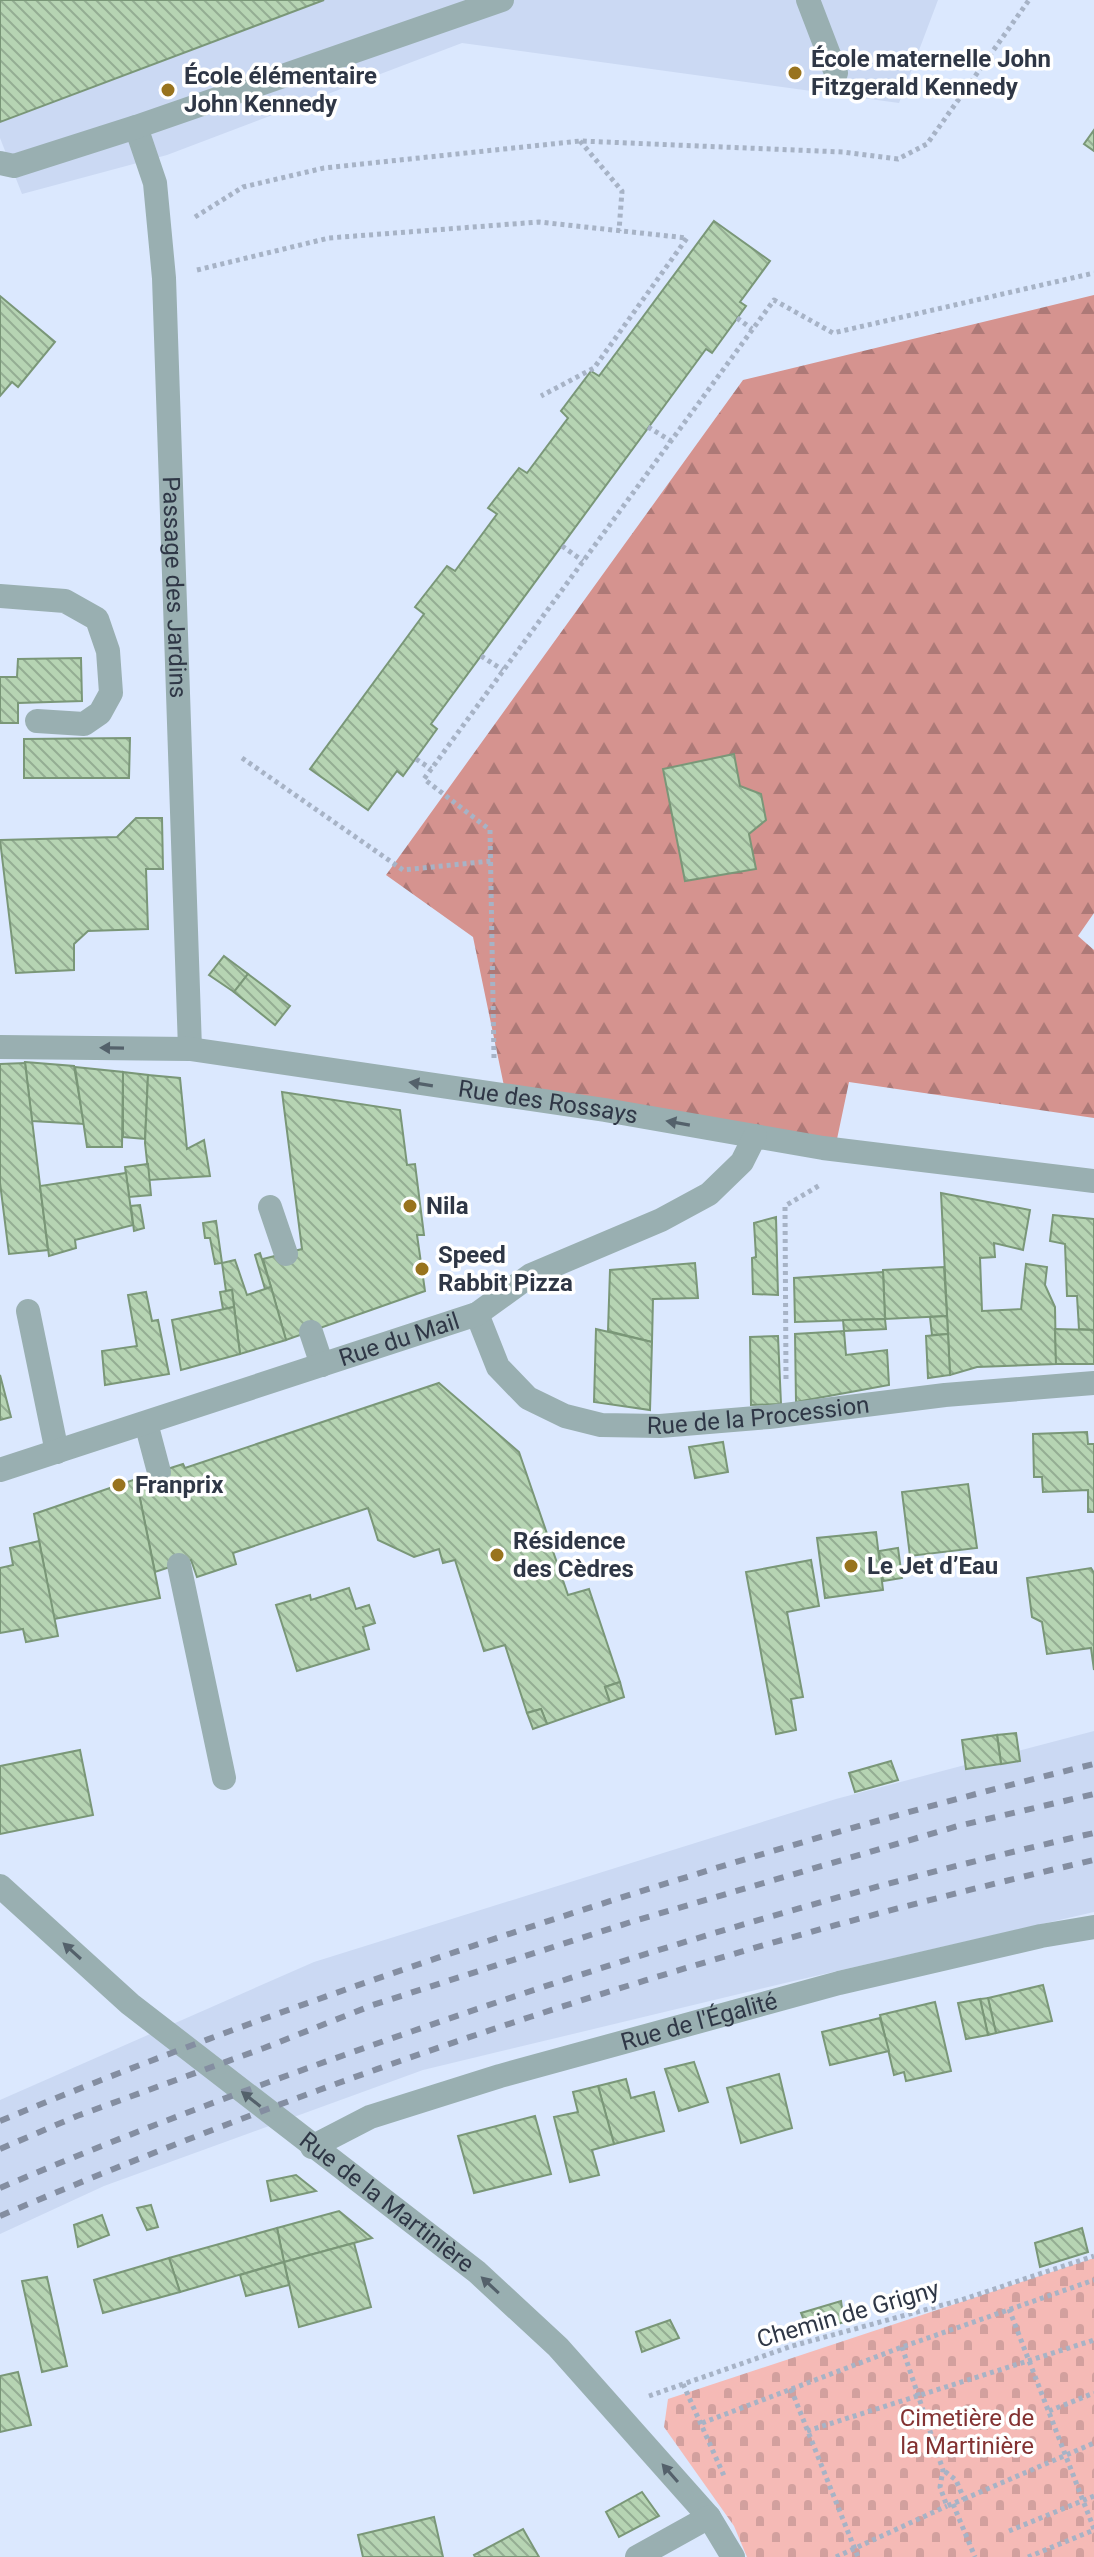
<svg xmlns="http://www.w3.org/2000/svg" width="1094" height="2557" font-family="Roboto,sans-serif">
  <style>
    .built { fill: #cbd9f3 }
    .forest { fill: url(#forest-firs) }
    .cemetery { fill: url(#cemetery-stones) }
    .building { fill: url(#building-back-hatch); stroke: #7a9778; stroke-width: 2 }
    .lines { fill: none; stroke-linecap: round; stroke-linejoin: round }
    .path { stroke: #a7b3c6; stroke-width: 5; stroke-dasharray: 4 4; stroke-linecap: butt }
    .lane { stroke: #99afb1; stroke-width: 24 }
    .street { stroke: #99afb1; stroke-width: 24 }
    .rail { stroke: #848ea1; stroke-width: 6; stroke-dasharray: 10 10; stroke-linecap: butt }
    .oneway { fill: #54616b }
    .poi-dot { fill: #98731e; stroke: #fff; stroke-width: 3 }
    .labels { text-anchor: middle; stroke-width: 7; stroke-linejoin: round; paint-order: stroke }
    .poi-label { font-size: 24px; font-weight: bold; fill: #2f3746; stroke: #fff; text-anchor: start }
    .street-label { font-size: 24px; fill: #2f3746; stroke: #fff }
    .park-label { font-size: 24px; fill: #833232; stroke: #fff }
  </style>
  <defs>
    <pattern id="forest-firs" width="22" height="20" patternUnits="userSpaceOnUse" patternTransform="scale(2)"><rect width="22" height="20" fill="#d5938f"/><path d="M5 1l3.5 6h-7zM16 11l3.5 6h-7z" fill="#ad7977"/></pattern>
    <pattern id="cemetery-stones" width="16" height="16" patternUnits="userSpaceOnUse" patternTransform="scale(2)"><rect width="16" height="16" fill="#f5bab6"/><path d="M2 7V4a2 2 0 0 1 4 0v3zM10 15v-3a2 2 0 0 1 4 0v3z" fill="#d2a09e"/></pattern>
    <pattern id="building-back-hatch" width="6" height="6" patternUnits="userSpaceOnUse" patternTransform="scale(2)"><rect width="6" height="6" fill="#b6d4b3"/><path d="M-1 5l2 2M0 0l6 6M5-1l2 2" fill="none" stroke="#94ad93"/></pattern>
  </defs>
  <rect width="100%" height="100%" fill="#dbe8fe"/>
  <g class="built">
    <polygon points="0,0 938,0 899,103 462,43 167,155 22,194 0,138"/>
    <polygon points="1094,1731 1094,1912 785,1983 423,2070 104,2186 0,2234 0,2100 314,1962 836,1799"/>
  </g>
  <polygon class="forest" points="1094,295 1094,913 1078,936 1094,950 1094,1118 849,1082 837,1139 504,1086 473,937 386,875 743,380"/>
  <polygon class="cemetery" points="1094,2258 1094,2557 747,2557 734,2526 664,2427 668,2399"/>
  <g class="building">
    <polygon points="0,0 324,0 0,122"/>
    <polygon points="1094,130 1094,151 1084,144"/>
    <polygon points="714,221 770,261 740,302 746,306 712,353 706,349 431,724 437,729 403,776 397,771 368,810 310,769 424,614 415,607 447,566 455,571 497,514 488,508 519,468 527,473 568,418 561,411 591,371 599,376"/>
    <polygon points="0,296 55,342 18,387 12,382 0,396"/>
    <polygon points="81,658 82,701 18,703 18,723 0,723 0,677 17,677 18,659"/>
    <polygon points="130,738 129,778 24,778 24,739"/>
    <polygon points="734,754 740,786 761,794 766,820 749,834 756,869 685,881 663,769"/>
    <polygon points="136,818 162,818 163,869 146,869 148,929 88,931 74,944 74,970 16,973 0,840 117,837"/>
    <polygon points="224,956 248,974 234,992 209,975"/>
    <polygon points="248,974 290,1006 275,1025 234,992"/>
    <polygon points="25,1062 74,1066 84,1124 32,1121"/>
    <polygon points="25,1063 48,1250 9,1254 0,1183 0,1064"/>
    <polygon points="75,1067 123,1072 122,1147 87,1147"/>
    <polygon points="123,1072 148,1075 145,1139 123,1137"/>
    <polygon points="148,1075 180,1078 187,1149 204,1140 210,1176 149,1180 145,1143"/>
    <polygon points="282,1092 400,1110 407,1165 415,1164 424,1235 417,1235 425,1291 286,1340 263,1259 302,1249"/>
    <polygon points="148,1164 151,1195 129,1197 125,1167"/>
    <polygon points="126,1173 133,1225 75,1240 76,1248 49,1256 40,1186"/>
    <polygon points="941,1193 1030,1210 1023,1250 994,1243 995,1257 980,1258 982,1311 1021,1309 1026,1264 1047,1267 1045,1285 1055,1307 1056,1364 977,1367 950,1375"/>
    <polygon points="140,1205 144,1228 134,1231 131,1206"/>
    <polygon points="1053,1215 1094,1219 1094,1330 1079,1329 1077,1296 1067,1296 1065,1244 1050,1241"/>
    <polygon points="776,1217 778,1295 753,1294 752,1258 756,1257 754,1223"/>
    <polygon points="216,1221 222,1263 215,1264 210,1238 205,1238 203,1223"/>
    <polygon points="260,1253 271,1287 265,1289 255,1255"/>
    <polygon points="235,1260 247,1295 271,1287 286,1340 240,1354 232,1290 226,1291 222,1263"/>
    <polygon points="695,1263 698,1298 653,1299 652,1342 608,1331 610,1270"/>
    <polygon points="944,1267 947,1316 885,1319 883,1270"/>
    <polygon points="883,1272 885,1319 795,1322 794,1278"/>
    <polygon points="232,1290 234,1307 223,1309 220,1292"/>
    <polygon points="146,1292 152,1321 158,1320 169,1374 105,1385 102,1351 137,1346 128,1295"/>
    <polygon points="234,1307 240,1354 181,1370 172,1320"/>
    <polygon points="947,1316 948,1334 932,1335 930,1317"/>
    <polygon points="885,1319 886,1329 844,1331 843,1320"/>
    <polygon points="596,1329 652,1342 650,1410 594,1402"/>
    <polygon points="1055,1329 1094,1330 1094,1364 1056,1364"/>
    <polygon points="844,1331 846,1355 887,1350 889,1385 796,1402 795,1334"/>
    <polygon points="948,1334 950,1375 928,1378 926,1336"/>
    <polygon points="778,1336 781,1404 751,1405 750,1337"/>
    <polygon points="0,1375 11,1417 0,1420"/>
    <polygon points="439,1383 519,1452 568,1595 589,1589 620,1682 605,1687 610,1702 547,1724 541,1709 527,1713 505,1645 484,1651 455,1560 443,1563 439,1549 414,1557 378,1540 368,1508 233,1553 236,1564 197,1577 191,1560 155,1572 136,1479 183,1464 185,1468"/>
    <polygon points="1087,1432 1088,1444 1094,1444 1094,1512 1088,1512 1088,1490 1043,1492 1042,1477 1034,1477 1033,1434"/>
    <polygon points="723,1442 728,1472 695,1478 689,1447"/>
    <polygon points="136,1479 160,1598 54,1619 34,1514"/>
    <polygon points="968,1484 977,1548 910,1556 902,1492"/>
    <polygon points="876,1532 883,1590 825,1598 817,1538"/>
    <polygon points="39,1541 58,1636 26,1642 23,1629 0,1633 0,1568 13,1565 10,1548"/>
    <polygon points="898,1548 902,1578 883,1581 879,1551"/>
    <polygon points="811,1560 819,1606 787,1612 803,1697 791,1699 796,1730 776,1734 746,1572"/>
    <polygon points="1091,1568 1094,1573 1094,1670 1091,1648 1047,1654 1042,1622 1032,1617 1027,1578"/>
    <polygon points="349,1588 356,1609 369,1605 375,1623 363,1627 369,1649 297,1671 276,1605 310,1595 311,1600"/>
    <polygon points="620,1682 624,1697 610,1702 605,1687"/>
    <polygon points="541,1709 547,1724 533,1729 527,1713"/>
    <polygon points="1016,1733 1020,1761 1001,1764 997,1735"/>
    <polygon points="997,1735 1001,1764 966,1769 962,1740"/>
    <polygon points="80,1750 93,1815 0,1834 0,1766"/>
    <polygon points="891,1761 898,1780 855,1792 849,1773"/>
    <polygon points="1043,1985 1052,2021 996,2033 988,1998"/>
    <polygon points="988,1998 996,2033 988,2035 980,1999"/>
    <polygon points="980,1999 988,2035 966,2039 958,2003"/>
    <polygon points="935,2002 951,2071 906,2081 904,2072 894,2075 880,2015"/>
    <polygon points="880,2018 889,2051 830,2065 822,2032"/>
    <polygon points="694,2062 708,2102 679,2111 665,2069"/>
    <polygon points="779,2074 792,2128 741,2143 727,2088"/>
    <polygon points="626,2079 631,2098 654,2092 664,2131 614,2144 598,2086"/>
    <polygon points="598,2086 614,2144 592,2150 599,2175 570,2182 554,2117 578,2112 573,2092"/>
    <polygon points="535,2116 551,2174 474,2193 458,2136"/>
    <polygon points="296,2175 316,2191 271,2201 267,2181"/>
    <polygon points="151,2205 158,2227 147,2230 137,2208"/>
    <polygon points="339,2211 372,2238 284,2262 277,2228"/>
    <polygon points="102,2215 109,2235 78,2247 74,2225"/>
    <polygon points="277,2228 284,2262 180,2292 169,2258"/>
    <polygon points="1082,2228 1088,2252 1040,2267 1035,2243"/>
    <polygon points="354,2243 371,2307 299,2327 284,2262"/>
    <polygon points="169,2258 180,2292 103,2313 94,2280"/>
    <polygon points="284,2262 289,2285 246,2296 240,2275"/>
    <polygon points="47,2277 67,2366 42,2372 22,2281"/>
    <polygon points="841,2301 844,2322 809,2333 801,2313"/>
    <polygon points="670,2320 679,2338 642,2352 636,2332"/>
    <polygon points="18,2372 31,2425 0,2432 0,2376"/>
    <polygon points="642,2492 659,2516 619,2537 606,2512"/>
    <polygon points="434,2517 443,2557 363,2557 358,2535"/>
    <polygon points="523,2529 539,2557 475,2557 474,2555"/>
  </g>
  <g class="lines">
    <g class="path">
      <polyline points="580,141 622,191 619,231"/>
      <polyline points="195,217 243,187 324,168 580,141 843,152 898,159 927,144 1029,0"/>
      <polyline points="197,270 329,238 539,222 687,238 594,368 541,396"/>
      <polyline points="737,318 752,329"/>
      <polyline points="648,427 671,441"/>
      <polyline points="562,546 583,561"/>
      <polyline points="481,656 503,670"/>
      <polyline points="242,758 403,870 491,861"/>
      <polyline points="416,759 431,769"/>
      <polyline points="494,1058 490,830 424,779 774,300 833,333 1094,273"/>
      <polyline points="786,1379 785,1206 820,1185"/>
      <polyline points="1009,2309 1094,2529"/>
      <polyline points="902,2347 943,2470 940,2487 947,2506 964,2499 956,2480 943,2470"/>
      <polyline points="683,2384 725,2478"/>
      <polyline points="791,2389 858,2557"/>
      <polyline points="649,2396 792,2346 961,2300 1094,2256"/>
      <polyline points="1049,2411 1094,2393"/>
      <polyline points="702,2423 902,2347 1094,2280"/>
      <polyline points="807,2431 1094,2340"/>
      <polyline points="964,2499 1094,2443"/>
      <polyline points="953,2504 975,2557"/>
      <polyline points="1009,2531 1094,2496"/>
      <polyline points="836,2557 947,2506"/>
      <polyline points="1028,2557 1094,2530"/>
    </g>
    <g class="lane">
      <polyline points="808,0 836,73"/>
      <path id="s1" d="M136 127 155 183 164 278 190 1049"/>
      <polyline points="0,163 14,166 136,127 502,0"/>
      <polyline points="0,596 65,601 97,619 108,651 111,693 100,713 84,724 37,721"/>
      <polyline points="270,1207 286,1254"/>
      <polyline points="28,1311 57,1452"/>
      <polyline points="311,1332 322,1365"/>
      <polyline points="146,1423 159,1472"/>
      <polyline points="179,1565 224,1778"/>
    </g>
    <g class="street">
      <path id="s2" d="M0 1047 190 1049 605 1110 823 1148 1094 1181"/>
      <path id="s3" d="M477 1314 498 1367 528 1398 565 1416 601 1425 660 1426 769 1417 945 1395 1094 1383"/>
      <path id="s4" d="M0 1470 477 1314 531 1275 661 1220 709 1194 742 1162 755 1136"/>
      <path id="s5" d="M0 1886 130 2004 477 2272 558 2347 709 2517 733 2557"/>
      <path id="s6" d="M312 2147 370 2117 500 2076 839 1983 1041 1936 1094 1927"/>
      <polyline points="637,2557 709,2517"/>
    </g>
    <g class="rail">
      <path d="M0 2121C171 2050 345 1988 521 1930 709 1868 901 1811 1094 1764"/>
      <polyline points="0,2149 77,2116 264,2048 373,2005 634,1921 808,1870 958,1826 1094,1794"/>
      <path d="M0 2188C136 2130 274 2079 413 2031 637 1953 863 1885 1094 1833"/>
      <path d="M0 2216C353 2066 720 1946 1094 1860"/>
    </g>
  </g>
  <defs><path id="oneway-solid" d="M-6-.8H1V-3.2L6.5 0L1 3.2V.8H-6Z" transform="scale(2)"/></defs>
  <g class="oneway">
    <use href="#oneway-solid" transform="translate(112 1048) rotate(-179)"/>
    <use href="#oneway-solid" transform="translate(421 1084) rotate(-171)"/>
    <use href="#oneway-solid" transform="translate(678 1123) rotate(-170)"/>
    <use href="#oneway-solid" transform="translate(72 1951) rotate(-138)"/>
    <use href="#oneway-solid" transform="translate(251 2099) rotate(-142)"/>
    <use href="#oneway-solid" transform="translate(490 2285) rotate(-137)"/>
    <use href="#oneway-solid" transform="translate(670 2473) rotate(-131)"/>
  </g>
  <g class="poi-dot">
    <circle cx="795" cy="73" r="8"/>
    <circle cx="168" cy="90" r="8"/>
    <circle cx="410" cy="1206" r="8"/>
    <circle cx="422" cy="1269" r="8"/>
    <circle cx="119" cy="1485" r="8"/>
    <circle cx="497" cy="1555" r="8"/>
    <circle cx="851" cy="1566" r="8"/>
  </g>
  <g class="labels">
    <g class="poi-label">
      <text x="811" y="67">École maternelle John<tspan x="811" dy="28">Fitzgerald Kennedy</tspan></text>
      <text x="184" y="84">École élémentaire<tspan x="184" dy="28">John Kennedy</tspan></text>
      <text x="426" y="1214">Nila</text>
      <text x="438" y="1263">Speed<tspan x="438" dy="28">Rabbit Pizza</tspan></text>
      <text x="135" y="1493">Franprix</text>
      <text x="513" y="1549">Résidence<tspan x="513" dy="28">des Cèdres</tspan></text>
      <text x="867" y="1574">Le Jet d’Eau</text>
    </g>
    <g class="street-label">
      <text dy="8" stroke="none"><textPath href="#s1" startOffset="464">Passage des Jardins</textPath></text>
      <text dy="8" stroke="none"><textPath href="#s2" startOffset="552">Rue des Rossays</textPath></text>
      <text dy="8" stroke="none"><textPath href="#s4" startOffset="420">Rue du Mail</textPath></text>
      <text dy="8" stroke="none"><textPath href="#s3" startOffset="336">Rue de la Procession</textPath></text>
      <text dy="8" stroke="none"><textPath href="#s6" startOffset="408">Rue de l'Égalité</textPath></text>
      <text dy="8" stroke="none"><textPath href="#s5" startOffset="500">Rue de la Martinière</textPath></text>
      <text transform="translate(848 2314) rotate(-16)" y="8">Chemin de Grigny</text>
    </g>
    <g class="park-label">
      <text x="967" y="2426">Cimetière de<tspan x="967" dy="28">la Martinière</tspan></text>
    </g>
  </g>
</svg>
